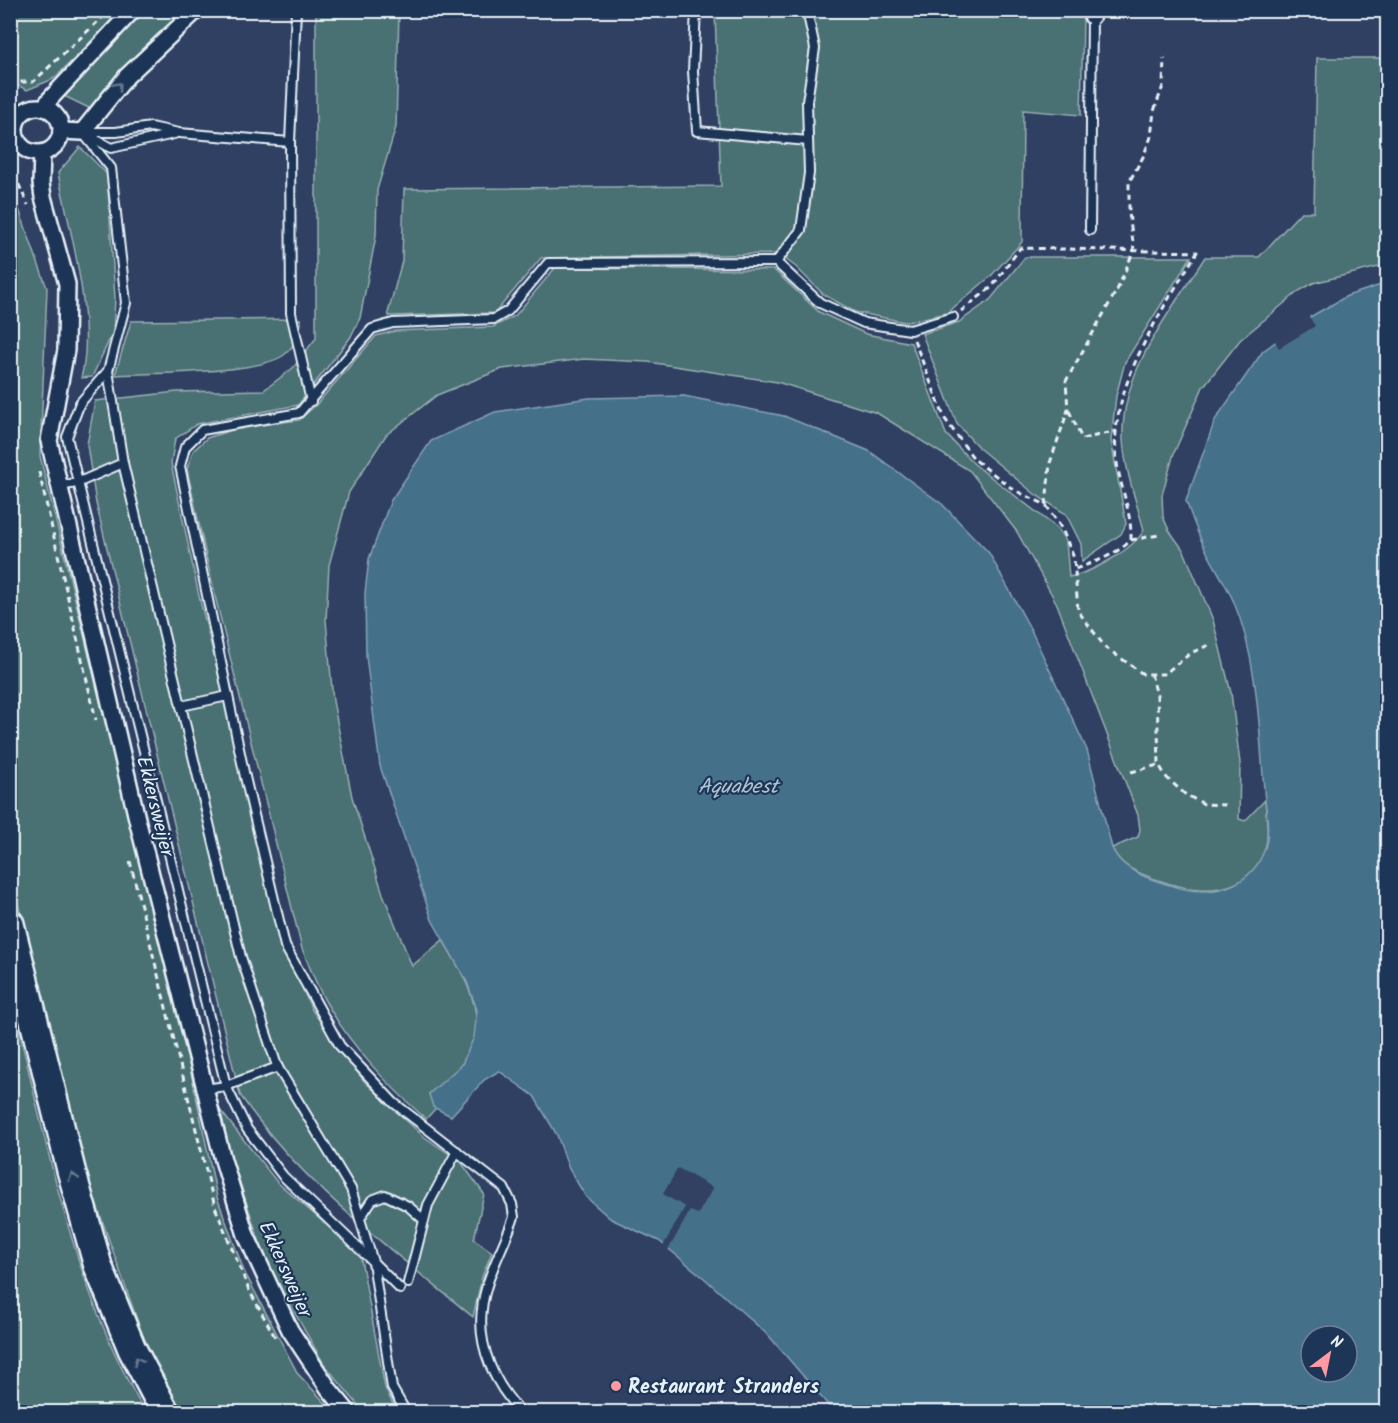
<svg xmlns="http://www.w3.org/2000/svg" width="1398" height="1423" font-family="Kalam,sans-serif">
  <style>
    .green { fill: #496f72; stroke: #98b0b5; stroke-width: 1.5 }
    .water { fill: #446f8a; stroke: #86a3b6; stroke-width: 1.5; fill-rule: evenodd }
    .pier { fill: #304062 }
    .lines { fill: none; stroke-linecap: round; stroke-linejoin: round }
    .stream { stroke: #86a3b6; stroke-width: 4.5 }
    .service-casing { stroke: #e8f1f8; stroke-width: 12 }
    .minor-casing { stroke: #e8f1f8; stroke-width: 20 }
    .motorway-casing { stroke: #e8f1f8; stroke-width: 32 }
    .path { stroke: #e8f1f8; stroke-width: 3; stroke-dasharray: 6 4.5; stroke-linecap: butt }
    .service { stroke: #1d3557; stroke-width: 8 }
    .minor { stroke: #1d3557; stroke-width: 15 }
    .motorway { stroke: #1d3557; stroke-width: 27 }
    .oneway { stroke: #64778f }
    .poi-dot { fill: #ff9aa2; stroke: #1d3557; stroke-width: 2 }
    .labels { text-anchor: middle; stroke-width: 4.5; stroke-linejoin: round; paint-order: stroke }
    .street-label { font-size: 20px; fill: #e8f1f8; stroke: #1d3557 }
    .poi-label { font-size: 20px; font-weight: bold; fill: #e8f1f8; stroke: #1d3557; text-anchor: start }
    .water-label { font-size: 21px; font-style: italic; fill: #afc4d2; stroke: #1d3557 }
  </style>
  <rect width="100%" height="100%" fill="#304062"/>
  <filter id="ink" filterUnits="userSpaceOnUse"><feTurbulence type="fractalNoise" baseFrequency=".0167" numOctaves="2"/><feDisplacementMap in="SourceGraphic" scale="12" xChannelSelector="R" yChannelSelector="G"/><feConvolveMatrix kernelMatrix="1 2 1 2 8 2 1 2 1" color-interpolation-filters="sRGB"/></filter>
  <g filter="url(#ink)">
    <g class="green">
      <polygon points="1058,10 1083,18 1081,115 1023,110 1022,242 991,276 947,313 905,322 855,312 823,294 796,267 778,254 541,258 495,313 389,316 388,313 402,261 404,189 721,186 715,11"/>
      <polygon points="10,11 124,11 53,79 27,90 17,85 11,77"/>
      <polygon points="144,11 186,11 122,70 89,108 62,95"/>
      <path d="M316 11H399L396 127 377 190 376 236 360 318 350 338 298 405 197 424 175 439 171 463 199 596 288 955 312 1010 364 1081 423 1136 461 1162 484 1194 474 1239 492 1252 482 1277 473 1317C390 1248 302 1185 240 1095L96 503 87 445 95 401 177 392 264 390 293 368 316 338Z"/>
      <path d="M1317 58H1387V265L1313 283 1299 291 1240 340 1203 387 1174 453 1162 495 1163 517 1169 530 1184 551 1213 620 1231 693 1240 763 1239 819 1245 821 1265 800C1266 815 1269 832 1266 846 1252 899 1195 894 1155 879 1136 872 1121 867 1112 848L1138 837 1140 830 1138 815 1057 604 1017 532 970 471 877 413 777 382 648 362 584 359 502 369 437 395 386 435 349 492 329 565 326 620 333 701 352 797 383 894 412 966 443 940C465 978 495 1023 461 1065 452 1076 439 1085 429 1094L436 1108 426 1119C388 1085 353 1049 327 1004 317 987 310 967 302 949L214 592 187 469 193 451 207 438 238 428 299 420 316 405 376 336 395 331 493 327 515 316 555 268 774 270 819 312 866 334 911 343 946 434 974 464 1057 528 1066 541 1069 577C1091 573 1133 550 1144 530 1136 501 1125 470 1123 440 1120 371 1170 313 1205 257H1259L1301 212H1314Z"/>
      <path d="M80 147 107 174 115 298 113 332 92 377 81 378C96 322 70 231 58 173Z"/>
      <polygon points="10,184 47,288 40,456 193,1081 217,1197 244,1271 298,1374 334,1412 181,1412 147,1348 83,1166 11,875"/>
      <polygon points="1025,257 1191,257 1125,362 1116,396 1111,440 1126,524 1121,534 1082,561 1081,544 1066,514 1036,495 980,449 957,424 922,334 959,322 990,300"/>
      <path d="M301 319C301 332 295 346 284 355 258 374 151 373 115 375L131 321Z"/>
      <path d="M11 997C46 1138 71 1285 145 1412H14L11 1407Z"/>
      <polygon points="220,1110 277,1182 360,1254 385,1388 397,1412 364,1412 324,1364 267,1264 230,1153"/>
    </g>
    <path class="water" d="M1387 283V1412H834L769 1336 704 1278 659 1241 611 1219 586 1197 569 1169 557 1135 534 1096 499 1071 484 1080 451 1116 433 1107 429 1094 462 1064 474 1037 477 1010 467 982 432 920 380 766 366 656 365 593 369 559 391 500 431 441 495 412 589 398 684 396 784 416 869 451 942 504 989 553 1031 630 1087 750 1112 848C1123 873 1155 881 1180 888 1216 897 1253 885 1265 848 1271 830 1265 807 1264 789 1259 726 1258 659 1233 600 1225 582 1213 565 1205 548 1197 533 1192 517 1186 501L1215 420 1263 351 1310 317 1347 296ZM1311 1336H1347V1372H1311Z"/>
    <g class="pier">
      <polygon points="1308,315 1315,326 1279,348 1274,339"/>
      <polygon points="678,1168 713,1188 698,1214 690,1211 667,1252 662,1248 685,1207 663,1194"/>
    </g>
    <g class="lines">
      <polyline class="stream" points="293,1412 301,1407 306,1412"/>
      <g class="service-casing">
        <g id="service">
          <polyline points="296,10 290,142 291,313 311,401"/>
          <polyline points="696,10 693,71 697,131 808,141"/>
          <polyline points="82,132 111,168 126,303 108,371 80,403 67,437 226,1086 247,1129 283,1176 373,1262 392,1388 406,1412"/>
          <polyline points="84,132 116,132 151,127 179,133 290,142"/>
          <polyline points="86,134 111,148 174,134"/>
          <polyline points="1090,230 1092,16"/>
          <polyline points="776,262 801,230 809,173 807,102 815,48 807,10"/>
          <polyline points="108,371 123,463"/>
          <polyline points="59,486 77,483 123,463 241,957 277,1066 351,1189 373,1262 400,1289"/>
          <polyline points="181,706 228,696"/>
          <polyline points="205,1089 226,1086 278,1067"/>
          <polyline points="360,1218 372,1200 385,1195 408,1206 424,1220"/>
          <polyline points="408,1283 428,1205 457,1151"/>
          <path d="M521 1412C495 1385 477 1347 482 1309 485 1278 504 1247 514 1217L512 1204 504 1188 394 1103 340 1046 285 946 245 777 180 466 185 447 202 430 299 413 372 329 393 323 494 319 508 311 548 263 776 262 820 303 864 323 910 330 953 317"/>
        </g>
      </g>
      <g class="minor-casing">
        <g id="minor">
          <polyline points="1092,16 1092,10"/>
          <circle cx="38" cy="130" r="23"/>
          <polyline points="44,108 50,99 133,10"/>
          <polyline points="61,131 82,132 127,76 197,10"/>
          <polyline points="42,153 41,183 43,197 67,284 66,350 49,441 138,823 223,1160 246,1235 290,1330 329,1389 348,1412"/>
        </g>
      </g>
      <g class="motorway-casing">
        <polyline id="motorway" points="10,924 71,1170 98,1266 132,1349 165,1412"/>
      </g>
      <g class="path">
        <polyline points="10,82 33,82 106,14"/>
        <polyline points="10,165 28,205"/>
        <path d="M961 311 992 287 1020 248 1197 252C1163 309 1110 385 1116 454 1118 483 1132 510 1131 540 1116 555 1095 562 1075 569"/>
        <polyline points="914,340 945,419 974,459 1014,490 1046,505 1062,529 1074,558 1078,611 1105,647 1143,674 1164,674 1191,653 1211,644"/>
        <polyline points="1069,411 1082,439 1117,431"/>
        <polyline points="39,472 96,720"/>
        <polyline points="1046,505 1050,463 1068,410 1066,381 1118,288 1134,250 1129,213 1129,182 1143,157 1151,137 1154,111 1163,86 1164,58"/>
        <polyline points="1131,540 1159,535"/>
        <polyline points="1151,674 1157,695 1159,765 1167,778 1186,795 1204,804 1228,805"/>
        <polyline points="1131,772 1158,765"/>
        <polyline points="130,861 215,1207 249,1290 275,1337"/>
      </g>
      <use href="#service" class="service"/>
      <use href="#minor" class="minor"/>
      <use href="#motorway" class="motorway"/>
    </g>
    <defs><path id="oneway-chevron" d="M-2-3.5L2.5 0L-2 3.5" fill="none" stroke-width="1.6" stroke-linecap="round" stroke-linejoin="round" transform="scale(1.5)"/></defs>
    <g class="oneway">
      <use href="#oneway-chevron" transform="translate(118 86) rotate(-49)"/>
      <use href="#oneway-chevron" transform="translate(73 1177) rotate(-105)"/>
      <use href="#oneway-chevron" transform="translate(138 1361) rotate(-117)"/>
    </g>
  </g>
  <circle class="poi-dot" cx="616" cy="1386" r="6"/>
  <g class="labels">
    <g class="street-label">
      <text transform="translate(156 806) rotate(76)" y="7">Ekkersweijer</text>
      <text transform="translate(286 1269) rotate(66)" y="7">Ekkersweijer</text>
    </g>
    <g class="poi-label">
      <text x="628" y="1393">Restaurant Stranders</text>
    </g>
    <g class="water-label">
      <text x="738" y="793">Aquabest</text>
    </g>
  </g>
  <rect width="1398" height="1423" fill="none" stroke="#1d3557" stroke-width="36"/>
  <rect x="18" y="18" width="1362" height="1387" fill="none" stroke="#e8f1f8" stroke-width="2" filter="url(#ink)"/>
  <g transform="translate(1329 1354) rotate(32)"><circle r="28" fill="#1d3557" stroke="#6e8097" stroke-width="1.5"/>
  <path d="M0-4.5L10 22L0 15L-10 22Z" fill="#ff9aa2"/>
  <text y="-9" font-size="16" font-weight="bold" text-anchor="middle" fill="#e8f1f8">N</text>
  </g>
</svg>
